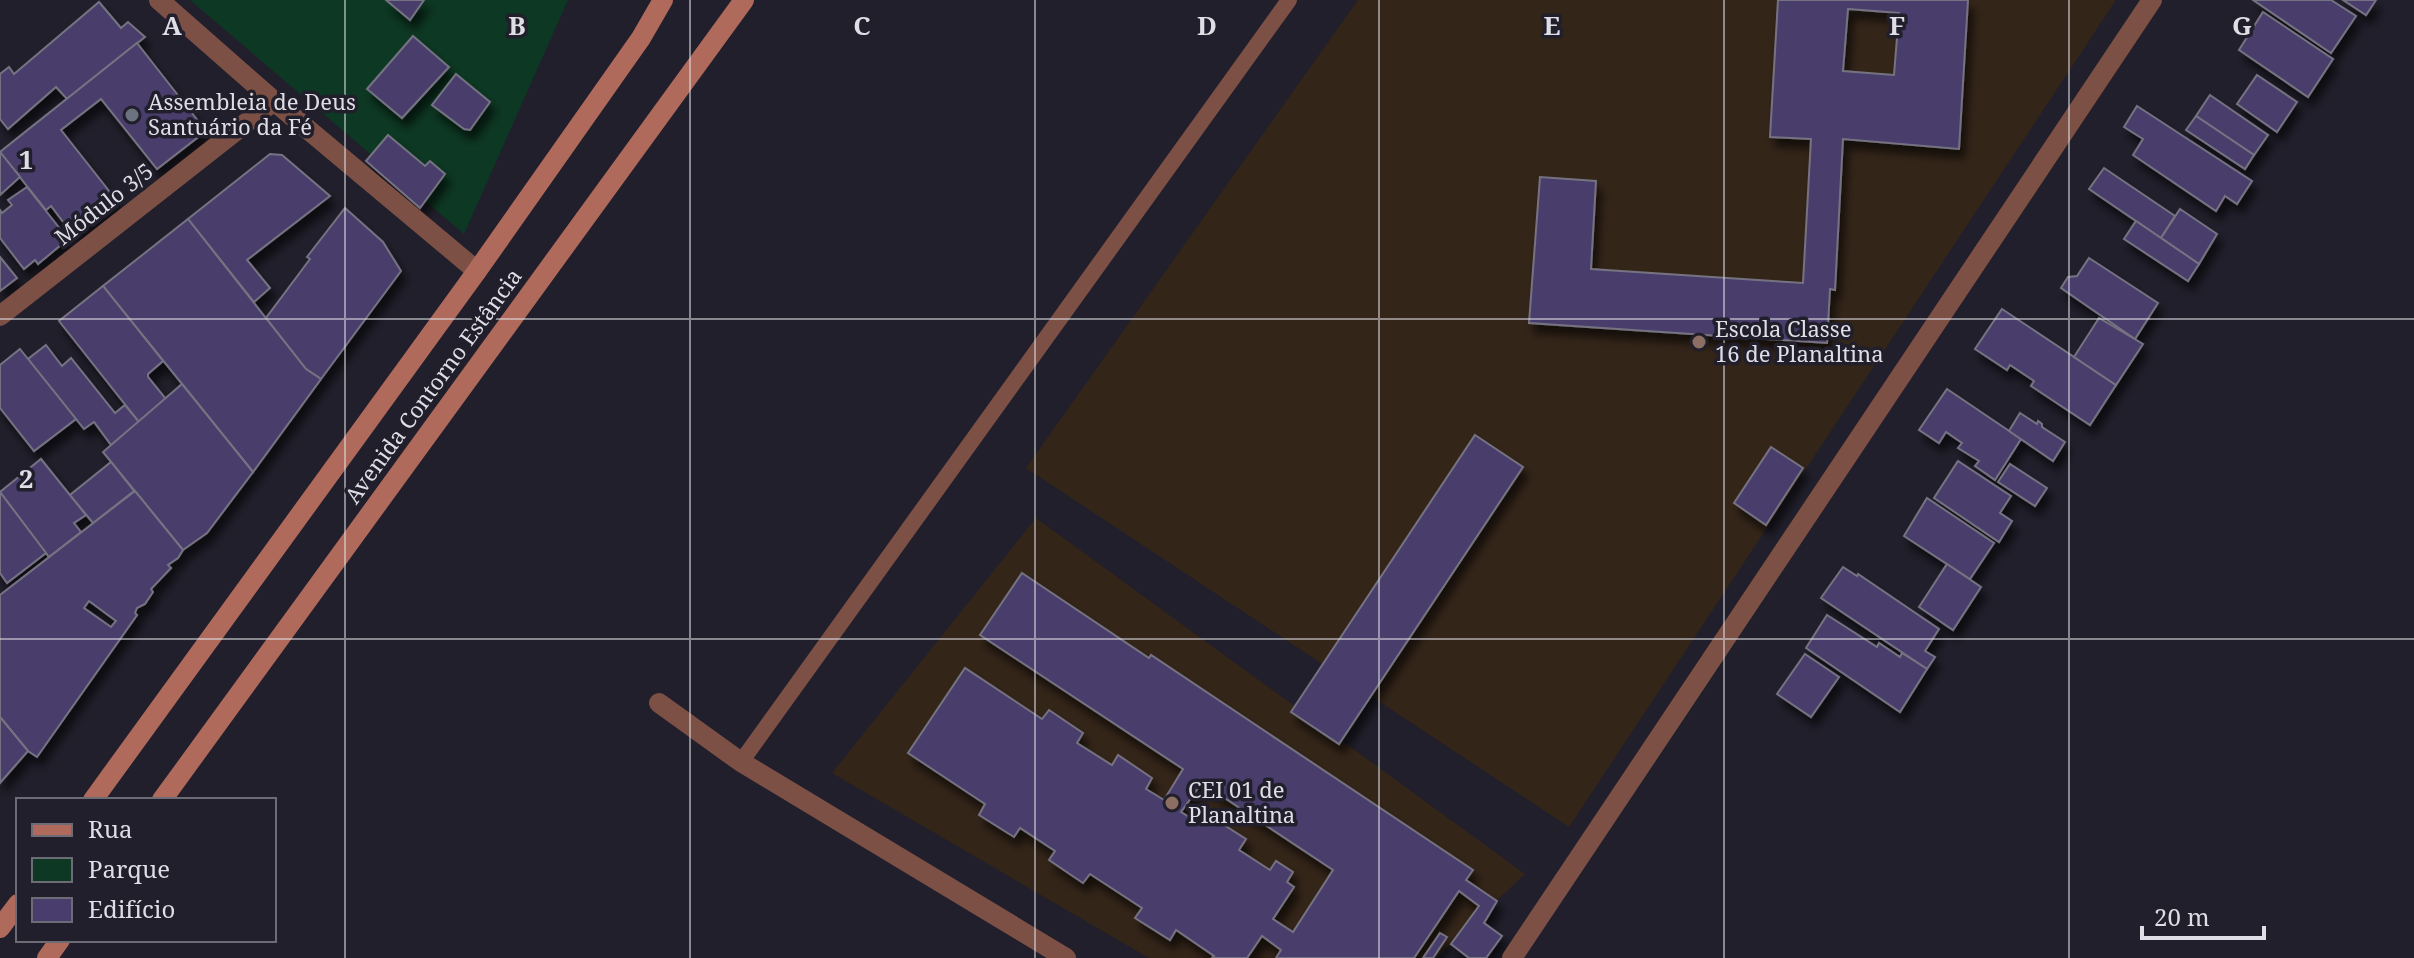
<svg xmlns="http://www.w3.org/2000/svg" width="2414" height="958" font-family="'Noto Serif',serif">
  <style>
    .education { fill: #342519 }
    .green { fill: #0d3823 }
    .building { fill: #483d6c; stroke: #757381; stroke-width: 2; fill-rule: evenodd; filter: url(#shadow) }
    .lines { fill: none; stroke-linecap: round; stroke-linejoin: round }
    .lane { stroke: #7d5046; stroke-width: 16 }
    .street { stroke: #7d5046; stroke-width: 20 }
    .secondary { stroke: #b06a5b; stroke-width: 20 }
    .grid { fill: none; stroke: #dfdee6; stroke-width: 2; stroke-opacity: 0.55 }
    .worship-dot { fill: #6b7280; stroke: #211f2b; stroke-width: 3 }
    .education-dot { fill: #8d6e63; stroke: #211f2b; stroke-width: 3 }
    .labels { text-anchor: middle; stroke-width: 7; stroke-linejoin: round; paint-order: stroke }
    .poi-label { font-size: 22px; fill: #dfdee6; stroke: #211f2b; text-anchor: start }
    .street-label { font-size: 22px; fill: #dfdee6; stroke: #211f2b }
    .grid-label { font-size: 26px; text-anchor: middle; font-weight: bold; fill: #dfdee6; stroke: #211f2b; stroke-width: 7; stroke-linejoin: round; paint-order: stroke }
  </style>
  <defs>
    <filter id="shadow"><feDropShadow dx="5" dy="9" stdDeviation="4" flood-color="#0009"/></filter>
  </defs>
  <rect width="100%" height="100%" fill="#211f2b"/>
  <g class="education">
    <polygon points="1358,0 2116,0 1569,827 1026,468"/>
    <polygon points="1036,518 1525,874 1436,958 1149,958 832,773"/>
  </g>
  <polygon class="green" points="190,0 568,0 464,234"/>
  <g class="building">
    <polygon points="386,0 424,0 410,20"/>
    <path d="M1778 0H1968L1959 149 1843 139 1835 290 1830 289 1827 343 1529 323 1540 177 1596 181 1591 269 1803 283 1811 139 1770 137ZM1848 9 1899 13 1894 75 1843 71Z"/>
    <polygon points="2253,0 2331,0 2356,16 2331,53"/>
    <polygon points="2343,0 2376,0 2366,15"/>
    <polygon points="99,2 121,28 128,22 145,37 67,99 56,87 8,129 0,119 0,74 9,67 14,74"/>
    <polygon points="2263,12 2333,59 2308,97 2239,50"/>
    <polygon points="413,36 449,67 402,118 367,89"/>
    <polygon points="137,43 206,131 157,169 101,99 61,130 117,201 73,235 51,206 46,210 0,152"/>
    <polygon points="456,74 490,102 470,130 464,129 432,105"/>
    <polygon points="2257,75 2297,102 2277,132 2237,104"/>
    <polygon points="2210,95 2268,135 2254,155 2196,116"/>
    <polygon points="2137,106 2252,181 2237,204 2225,196 2216,211 2133,155 2143,139 2124,127"/>
    <polygon points="2196,116 2254,155 2245,169 2186,130"/>
    <polygon points="388,135 425,166 430,161 445,174 420,208 366,161"/>
    <polygon points="0,152 20,177 0,195"/>
    <polygon points="270,154 282,155 330,196 247,260 270,288 254,302 188,219"/>
    <polygon points="2104,168 2175,216 2161,238 2089,189"/>
    <polygon points="27,187 68,239 38,264 35,260 24,269 0,238 0,210 2,213 12,205 8,200"/>
    <polygon points="345,208 383,242 401,271 321,379 306,369 266,318 310,259 307,257"/>
    <polygon points="2180,209 2217,234 2199,264 2161,238"/>
    <polygon points="188,219 306,369 321,379 253,472 103,286"/>
    <polygon points="2136,221 2199,264 2188,281 2124,239"/>
    <polygon points="0,257 17,278 0,291"/>
    <polygon points="2089,258 2158,303 2135,339 2061,288 2068,277 2077,276"/>
    <polygon points="103,286 163,361 148,374 148,377 166,399 139,422 59,321"/>
    <polygon points="2002,309 2116,385 2090,425 2031,386 2034,381 2010,365 2007,370 1975,349"/>
    <polygon points="2099,318 2143,344 2116,385 2074,357"/>
    <polygon points="46,345 62,366 71,358 115,413 125,405 139,422 111,445 94,422 84,429 28,359"/>
    <polygon points="20,349 76,419 34,451 0,408 0,365"/>
    <polygon points="182,384 253,472 207,533 183,550 103,452"/>
    <polygon points="1947,389 2021,439 1995,480 1975,466 1979,461 1958,448 1962,443 1946,432 1939,443 1919,430"/>
    <polygon points="2020,413 2037,424 2038,421 2042,424 2042,427 2065,442 2053,461 2009,431"/>
    <polygon points="1475,435 1523,467 1339,744 1291,712"/>
    <polygon points="1771,447 1803,468 1766,525 1734,503"/>
    <polygon points="41,459 86,515 74,523 81,532 49,557 0,492"/>
    <polygon points="1958,461 2011,496 2000,513 2012,521 1999,542 1934,498"/>
    <polygon points="111,462 134,491 93,523 70,495"/>
    <polygon points="2010,464 2047,488 2035,506 1998,482"/>
    <path d="M135 491 183 550 178 558 168 565 171 568 151 589 153 592 145 604 137 608 135 613 137 615 37 757 28 751 0 717V595ZM89 601 116 621 111 627 84 608Z"/>
    <polygon points="0,492 46,553 7,583 0,573"/>
    <polygon points="1927,498 1994,543 1970,579 1904,536"/>
    <polygon points="1947,564 1981,587 1953,630 1919,607"/>
    <polygon points="1843,567 1857,576 1858,574 1939,629 1925,651 1935,657 1927,669 1821,598"/>
    <path d="M1022 573 1149 658 1151 655 1473 870 1466 880 1497 901 1484 923 1502 936 1486 958H1469L1451 944 1479 906 1459 891 1414 958H1276L1281 950 1262 936 1247 958H1212L1214 956 1176 930 1170 940 1135 918 1142 908 1090 874 1083 883 1049 860 1055 851 1020 828 1014 837 979 815 985 804 908 753 965 668 1042 719 1049 710 1083 733 1077 743 1112 765 1118 755 1152 778 1146 789 1164 800 1183 769 980 635ZM1202 783 1333 870 1293 932 1273 919 1294 887 1287 882 1293 872 1276 861 1270 870 1239 850 1246 839 1205 813 1199 823 1181 812Z"/>
    <polygon points="1827,615 1877,647 1879,643 1900,657 1902,653 1927,669 1900,712 1806,648"/>
    <polygon points="1805,654 1839,677 1811,717 1777,694"/>
    <polygon points="0,717 28,751 0,783"/>
    <polygon points="1440,933 1447,937 1433,958 1423,958"/>
  </g>
  <g class="lines">
    <polyline class="lane" points="741,762 1289,0"/>
    <g class="street">
      <polyline points="159,0 274,101 477,271"/>
      <polyline points="0,316 274,101"/>
      <polyline points="659,703 741,762 1066,958"/>
      <polyline points="1512,958 2152,0"/>
    </g>
    <g class="secondary">
      <polyline points="93,800 477,271 641,38 663,0"/>
      <polyline points="162,800 744,0"/>
      <polyline points="0,928 18,904"/>
      <polyline points="47,958 60,940"/>
    </g>
  </g>
  <path class="grid" d="M345 0V958M690 0V958M1035 0V958M1379 0V958M1724 0V958M2069 0V958M0 319H2414M0 639H2414"/>
  <circle class="worship-dot" cx="132" cy="115" r="8"/>
  <g class="education-dot">
    <circle cx="1699" cy="342" r="8"/>
    <circle cx="1172" cy="803" r="8"/>
  </g>
  <g class="labels">
    <g class="poi-label">
      <text x="148" y="110">Assembleia de Deus<tspan x="148" dy="25">Santuário da Fé</tspan></text>
      <text x="1715" y="337">Escola Classe<tspan x="1715" dy="25">16 de Planaltina</tspan></text>
      <text x="1188" y="798">CEI 01 de<tspan x="1188" dy="25">Planaltina</tspan></text>
    </g>
    <g class="street-label">
      <text transform="translate(104 204) rotate(-38)" y="8">Módulo 3/5</text>
      <text transform="translate(433 386) rotate(-54)" y="8">Avenida Contorno Estância</text>
    </g>
  </g>
  <g class="grid-label">
    <text x="172" y="35">A</text>
    <text x="517" y="35">B</text>
    <text x="862" y="35">C</text>
    <text x="1207" y="35">D</text>
    <text x="1552" y="35">E</text>
    <text x="1897" y="35">F</text>
    <text x="2242" y="35">G</text>
    <text x="26" y="169">1</text>
    <text x="26" y="488">2</text>
  </g>
  <rect x="16" y="798" width="260" height="144" fill="#211f2b" stroke="#6d6b76" stroke-width="2"/>
  <rect x="32" y="824" width="40" height="12" fill="#b06a5b" stroke="#6d6b76" stroke-width="2"/>
  <text x="88" y="838" font-size="24" fill="#dfdee6">Rua</text>
  <rect x="32" y="858" width="40" height="24" fill="#0d3823" stroke="#6d6b76" stroke-width="2"/>
  <text x="88" y="878" font-size="24" fill="#dfdee6">Parque</text>
  <rect x="32" y="898" width="40" height="24" fill="#483d6c" stroke="#6d6b76" stroke-width="2"/>
  <text x="88" y="918" font-size="24" fill="#dfdee6">Edifício</text>
  <path d="M2142 926v12h122v-12" fill="none" stroke="#dfdee6" stroke-width="4"/>
  <text x="2154" y="926" font-size="24" fill="#dfdee6" stroke="#211f2b" stroke-width="6" paint-order="stroke">20 m</text>
</svg>
